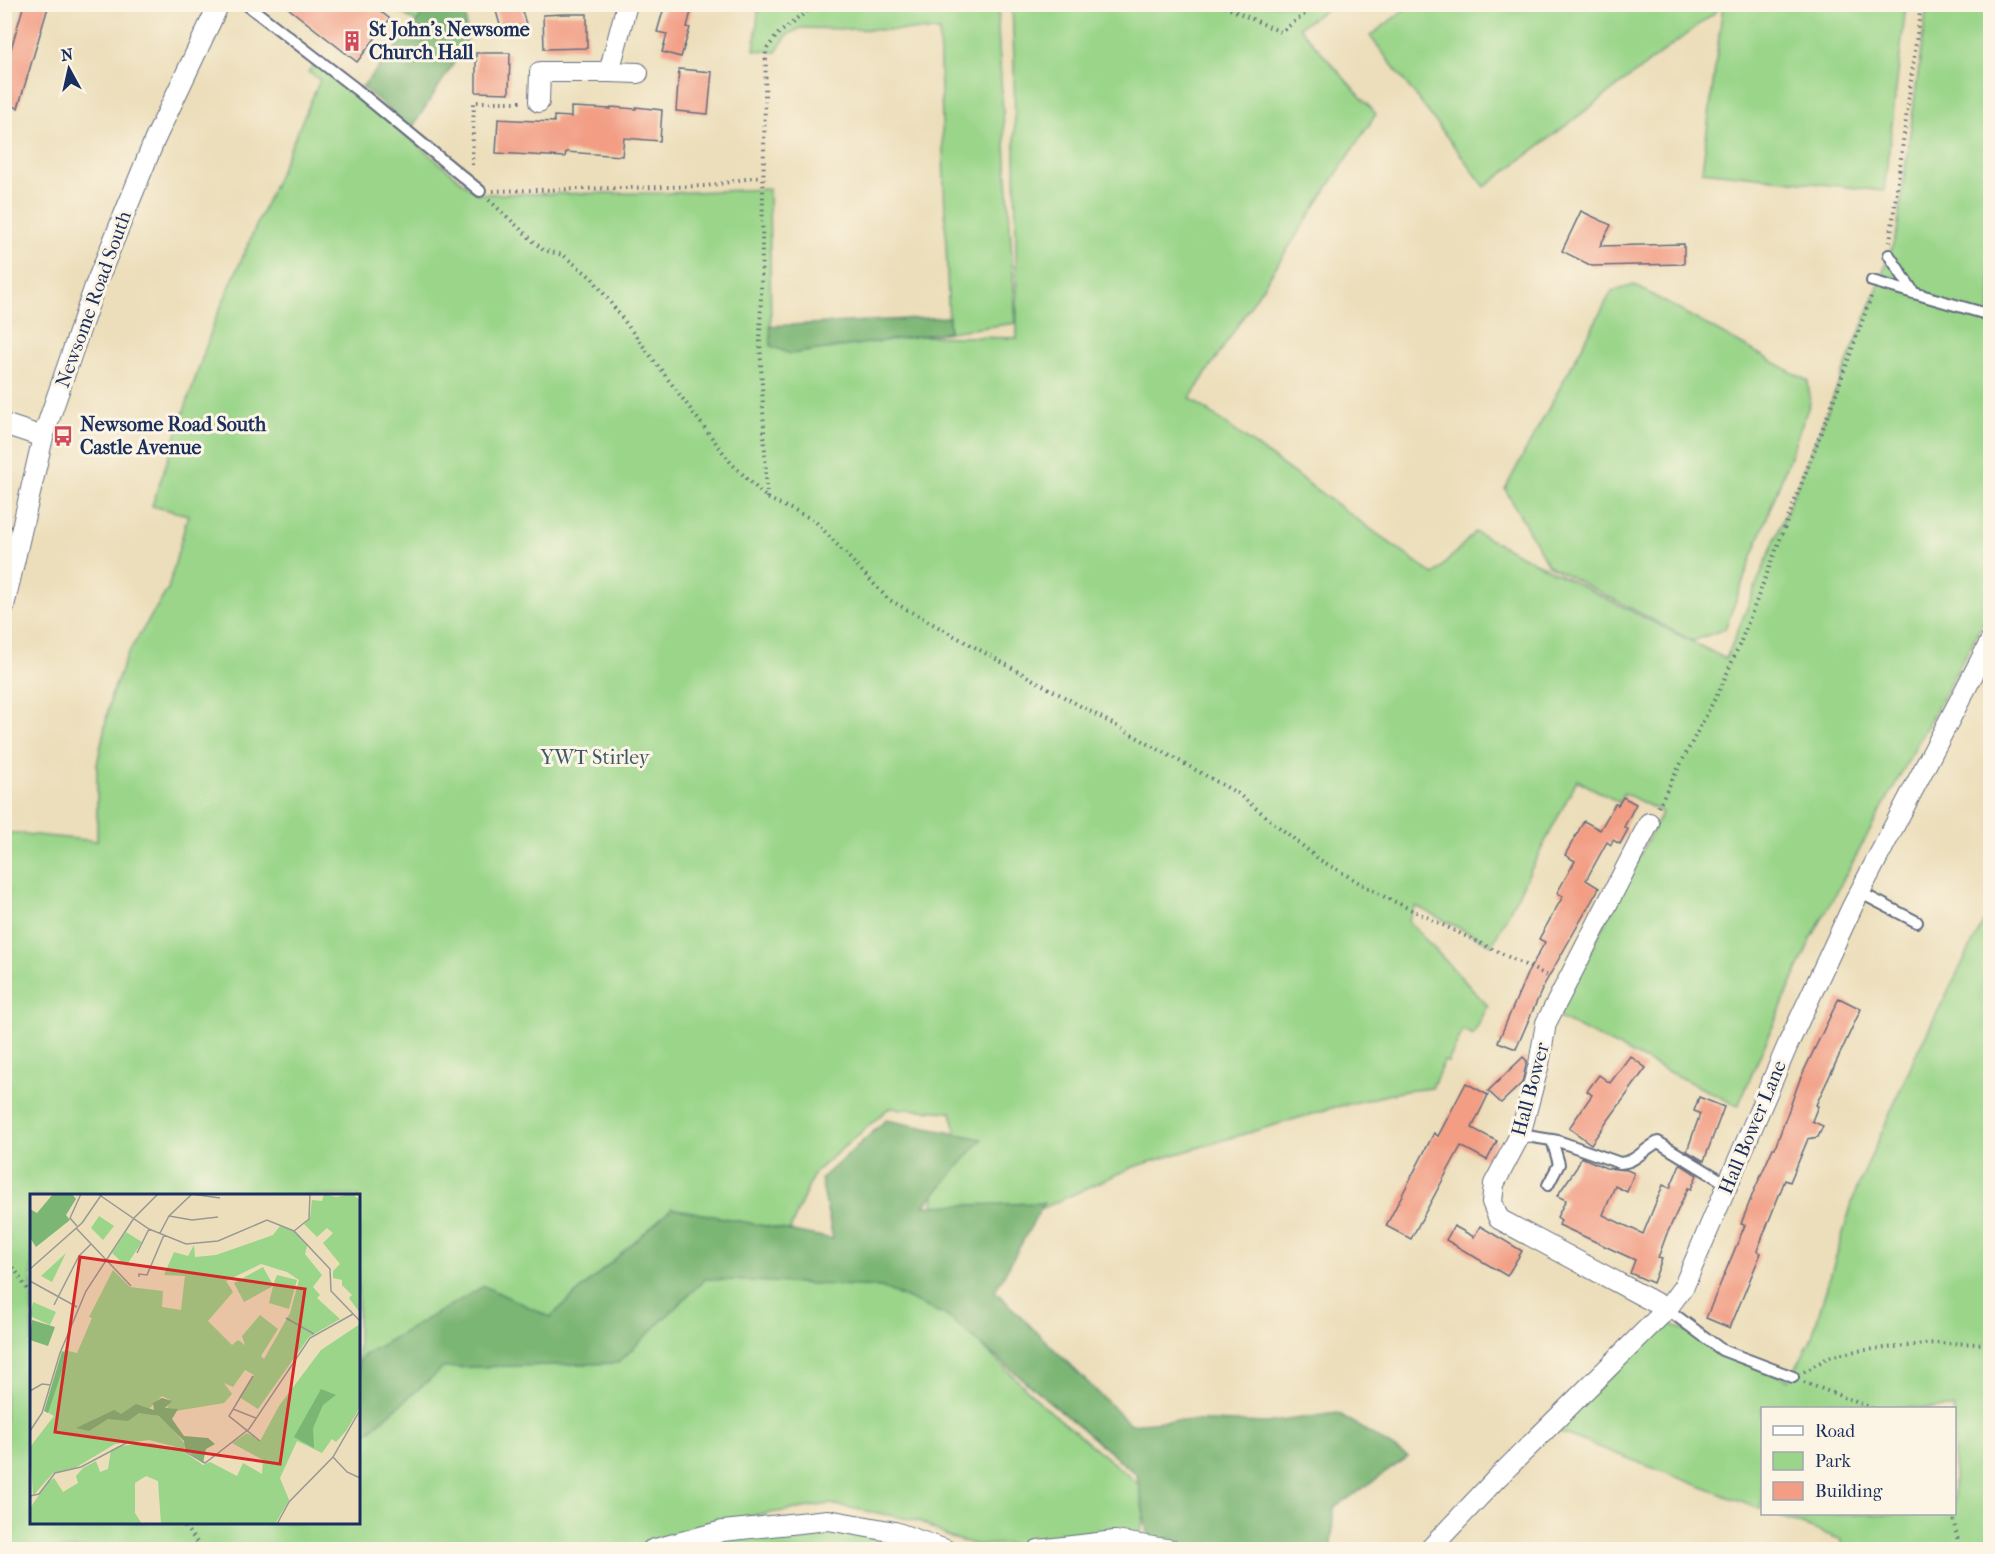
<svg xmlns="http://www.w3.org/2000/svg" width="1995" height="1554" font-family="'IM FELL French Canon',serif">
  <style>
    .green { fill: #9ad589; stroke: #5a8274; stroke-width: 1.5; fill-rule: evenodd }
    .forest { fill: #7bb675; stroke: #4b726a; stroke-width: 1.5 }
    .building { fill: #f29d84 }
    .lines { fill: none; stroke-linecap: round; stroke-linejoin: round }
    .service-casing { stroke: #646c7e; stroke-width: 14 }
    .minor-casing { stroke: #646c7e; stroke-width: 22 }
    .path { stroke: #646c7e; stroke-width: 4; stroke-dasharray: 1.5 4.5; stroke-linecap: butt }
    .service { stroke: #fff; stroke-width: 10 }
    .minor { stroke: #fff; stroke-width: 20 }
    .labels { text-anchor: middle; stroke-width: 6; stroke-linejoin: round; paint-order: stroke }
    .poi-label { font-size: 20px; font-weight: bold; fill: #1b2f5e; stroke: #fcf5e5; text-anchor: start }
    .street-label { font-size: 20px; fill: #1b2f5e; stroke: #fcf5e5 }
    .park-label { font-size: 20px; fill: #3b5869; stroke: #fcf5e5 }
    .inset-road { fill: none; stroke: #989895; stroke-width: 1.5 }
    .view { fill: #d62828; fill-opacity: 0.15; stroke: #d62828; stroke-width: 3 }
    .inset-edge { fill: none; stroke: #1b2f5e; stroke-width: 3 }
  </style>
  <rect width="100%" height="100%" fill="#fcf5e5"/>
  <filter id="ink" filterUnits="userSpaceOnUse"><feTurbulence type="fractalNoise" baseFrequency=".0167" numOctaves="2"/><feDisplacementMap in="SourceGraphic" scale="12" xChannelSelector="R" yChannelSelector="G"/><feConvolveMatrix kernelMatrix="1 2 1 2 8 2 1 2 1" color-interpolation-filters="sRGB"/></filter>
  <filter id="wash" filterUnits="userSpaceOnUse"><feTurbulence type="fractalNoise" baseFrequency=".008" numOctaves="4" result="noise"/><feDisplacementMap in="SourceGraphic" scale="24" xChannelSelector="R" yChannelSelector="G"/><feGaussianBlur stdDeviation="1.35" result="paint"/><feColorMatrix in="noise" values="0 0 0 0 0 0 0 0 0 0 0 0 0 0 0 0 0 1.4 0 .05"/><feComposite in="paint" operator="in"/></filter>
  <g filter="url(#wash)">
    <rect width="100%" height="100%" fill="#ecdeba"/>
    <g class="green">
      <polygon points="390,5 426,5 417,23"/>
      <polygon points="759,5 999,5 998,30 1016,323 949,332 939,31 801,28 787,35 776,52 754,50"/>
      <path d="M1012 5H1333L1299 27 1376 114 1190 398 1434 575 1475 532 1726 659 1876 292 1897 232 1927 5H1990V610L1811 939 1738 1106 1557 1017 1662 812 1624 793 1618 802 1577 780 1492 945 1416 906 1408 921 1488 1006 1473 1035 1463 1030 1448 1062 1444 1061 1432 1088 1404 1091 1332 1108 1133 1167 975 1239 953 1288 982 1346 1045 1407 1147 1491 1140 1539 1080 1537 1016 1544 978 1545 951 1538 919 1521 830 1504 750 1516 629 1549H5L4 832 97 841V765L111 696 127 655 168 589 188 515 152 506 215 320 320 80 308 72 316 61 477 194 667 193 769 189 771 333 1017 338 1014 60ZM889 1108 951 1112 957 1136 941 1159 933 1201 938 1228 933 1284 860 1286 809 1264 789 1232 814 1173ZM32 1196H358V1522H32Z"/>
      <polygon points="1712,5 1717,11 1485,187 1370,36 1411,5"/>
      <polygon points="1723,5 1906,5 1884,191 1702,171"/>
      <polygon points="1634,285 1808,381 1810,403 1725,629 1693,641 1548,565 1505,489 1612,291"/>
      <polygon points="1990,909 1990,1549 1843,1549 1842,1540 1773,1514 1954,1514 1954,1408 1762,1408 1762,1510 1554,1430 1667,1322 1789,1380 1811,1340 1855,1193 1917,1052"/>
      <polygon points="812,1529 847,1530 925,1550 686,1550 714,1540"/>
    </g>
    <g class="forest">
      <polygon points="426,5 466,5 466,44 412,128 362,87 417,23"/>
      <polygon points="949,317 949,332 790,354 771,346 770,326"/>
      <polygon points="886,1120 982,1139 924,1206 1044,1203 995,1291 1130,1424 1176,1420 1266,1423 1338,1413 1408,1457 1333,1509 1332,1549 1198,1549 1148,1539 1137,1475 947,1316 881,1287 705,1279 618,1363 443,1368 359,1440 359,1361 364,1355 484,1286 550,1317 672,1208 833,1239 821,1179"/>
    </g>
    <g id="blocks">
      <g class="building">
        <polygon points="24,4 49,4 18,108 4,103 4,73"/>
        <polygon points="283,4 371,4 390,19 357,62"/>
        <polygon points="494,4 520,4 526,24 502,32"/>
        <polygon points="665,4 693,4 687,27 690,28 681,57 662,52 667,34 657,32"/>
        <polygon points="564,14 587,14 587,48 544,49 543,15"/>
        <polygon points="476,53 510,53 509,93 476,92"/>
        <polygon points="679,69 712,72 708,114 676,111"/>
        <polygon points="571,107 611,109 611,107 636,109 636,107 662,110 660,141 624,138 622,156 566,152 565,157 496,153 498,119 554,122 554,116 571,117"/>
        <polygon points="1581,211 1611,225 1600,246 1684,244 1684,264 1592,266 1562,251"/>
        <polygon points="1623,797 1636,804 1624,827 1628,829 1620,844 1613,840 1611,845 1607,842 1586,880 1599,888 1544,985 1516,1049 1498,1042 1527,974 1545,942 1539,939 1563,896 1557,893 1575,861 1565,855 1584,821 1600,830 1615,804 1618,805"/>
        <polygon points="1839,998 1861,1009 1816,1105 1818,1106 1812,1121 1823,1126 1818,1137 1808,1139 1790,1182 1785,1180 1757,1251 1761,1253 1730,1328 1706,1318 1745,1225 1741,1224 1753,1193 1773,1148 1775,1148 1800,1079"/>
        <polygon points="1630,1056 1646,1068 1591,1144 1569,1128 1592,1095 1587,1091 1599,1075 1610,1083"/>
        <polygon points="1523,1057 1527,1061 1522,1083 1501,1103 1488,1091"/>
        <polygon points="1466,1083 1488,1095 1472,1128 1497,1141 1487,1160 1461,1146 1411,1239 1386,1226 1434,1133 1438,1136"/>
        <polygon points="1699,1097 1724,1107 1704,1161 1687,1151 1700,1114 1694,1111"/>
        <polygon points="1581,1157 1606,1168 1627,1170 1634,1173 1627,1192 1615,1186 1603,1215 1643,1234 1663,1185 1670,1188 1680,1164 1697,1175 1691,1189 1688,1188 1666,1236 1658,1258 1662,1259 1653,1283 1630,1273 1635,1260 1559,1225 1561,1220 1557,1217 1566,1200 1557,1196 1577,1167"/>
        <polygon points="1454,1226 1474,1237 1480,1226 1522,1251 1507,1276 1446,1240"/>
      </g>
    </g>
  </g>
  <g filter="url(#ink)">
    <use href="#blocks" fill-opacity="0" stroke="#646c7e" stroke-width="1.5"/>
    <g class="lines">
      <g class="service-casing">
        <g id="service">
          <polyline points="246,4 356,89 480,191"/>
          <polyline points="1889,255 1914,293"/>
          <polyline points="1872,281 1990,315"/>
          <polyline points="1859,892 1917,922"/>
          <path d="M1520 1135 1558 1141 1620 1163C1636 1162 1644 1149 1658 1142L1727 1184"/>
          <polyline points="1548,1185 1559,1164 1552,1140"/>
          <polyline points="1667,1309 1722,1350 1793,1377"/>
        </g>
      </g>
      <g class="minor-casing">
        <g id="minor">
          <polyline points="609,72 638,73"/>
          <polyline points="539,102 540,72 609,72 627,4"/>
          <polyline points="4,424 43,437"/>
          <polyline points="4,606 43,437 95,286 155,139 219,4"/>
          <polyline points="1649,823 1546,1023 1539,1064 1520,1135 1494,1184 1492,1202 1499,1219 1667,1309"/>
          <polyline points="652,1550 723,1531 828,1520 895,1532 946,1550"/>
          <polyline points="1038,1550 1115,1541 1172,1550"/>
          <polyline points="1429,1550 1496,1479 1667,1309 1684,1286 1789,1042 1853,905 1990,642"/>
        </g>
      </g>
      <g class="path">
        <polyline points="1219,4 1281,32 1318,4"/>
        <polyline points="472,165 474,102 521,102"/>
        <polyline points="493,191 707,186 762,176"/>
        <polyline points="489,200 543,250 563,255 592,278 731,463 767,498 814,520 888,599 1237,793 1320,860 1381,895 1550,977"/>
        <polyline points="1890,242 1921,4"/>
        <polyline points="767,498 760,341 766,50 778,34 810,9 831,4"/>
        <polyline points="1658,807 1721,687 1741,641 1834,399 1872,294"/>
        <polyline points="4,1252 32,1297"/>
        <polyline points="1804,1372 1829,1357 1856,1351 1935,1343 1990,1344"/>
        <polyline points="1804,1382 1872,1408"/>
        <polyline points="1952,1514 1960,1550"/>
        <polyline points="181,1522 203,1550"/>
      </g>
      <use href="#service" class="service"/>
      <use href="#minor" class="minor"/>
    </g>
  </g>
  <defs>
    <g id="building-bare" transform="scale(1.62)"><path d="M-4-6H4V6H1V3H-1V6H-4ZM-2.5-4.3h1.7v1.8h-1.7ZM.8-4.3h1.7v1.8H.8ZM-2.5-1h1.7V.8h-1.7ZM.8-1h1.7V.8H.8Z" fill="#d1495b" stroke="#fcf5e5" stroke-width="2.5" paint-order="stroke"/></g>
    <g id="bus-bare" transform="scale(1.62)"><path d="M-5-6H5V4H4V6H2V4H-2V6H-4V4H-5ZM-3.5-4V0h7V-4ZM-3.5 1.2v1.5H-2V1.2ZM2 1.2v1.5H3.5V1.2Z" fill="#d1495b" stroke="#fcf5e5" stroke-width="2.5" paint-order="stroke"/></g>
  </defs>
  <g fill-rule="evenodd">
    <use href="#building-bare" x="352" y="41"/>
    <use href="#bus-bare" x="63" y="436"/>
  </g>
  <g class="labels">
    <g class="poi-label">
      <text x="369" y="36">St John's Newsome<tspan x="369" dy="23">Church Hall</tspan></text>
      <text x="80" y="431">Newsome Road South<tspan x="80" dy="23">Castle Avenue</tspan></text>
    </g>
    <g class="street-label">
      <text transform="translate(93 299) rotate(-70)" y="7">Newsome Road South</text>
      <text transform="translate(1530 1089) rotate(-75)" y="7">Hall Bower</text>
      <text transform="translate(1752 1127) rotate(-67)" y="7">Hall Bower Lane</text>
    </g>
    <g class="park-label">
      <text x="595" y="764">YWT Stirley</text>
    </g>
  </g>
  <g transform="translate(30 1194)">
    <rect width="330" height="330" fill="#ecdeba"/>
    <path d="M294 0 306 3 322 0 330 6V119L319 104 322 101 312 91V86L303 84V77L310 70 293 49 303 39 297 34 287 43 274 30 280 24 282 6 292 7ZM69 22 84 32 73 46 61 34ZM250 32 265 38 277 52 275 60 292 81 283 93 290 101 287 104 310 125 279 143 228 215 209 203 224 181 215 176 203 193 194 189 202 200 194 209 140 218 139 231 155 250 154 255 119 246 85 250 45 274 23 279 3 302 0 253 24 222 17 218 34 156 47 159 62 124 59 123 83 76 100 93 133 97 132 113 151 116 155 82 134 81 144 58 158 62 164 51 165 63 186 61 243 41ZM231 70 257 78 269 86 260 119 234 165 231 162 248 135 230 121 212 142 215 151 208 146 202 151 178 127 203 98 196 87ZM132 202 140 206 134 223 126 222 119 215ZM96 38 112 48 96 72 82 59ZM36 59 22 88 11 82ZM233 73 243 91 247 81 267 86 259 115 239 109 243 92 214 108 204 89ZM3 108 26 118 20 131 0 122ZM330 130V213L316 237 306 248 302 245 292 259 267 247 250 284 259 306 245 330H131L128 287 116 282 105 289V319L112 330H0V314L18 288 24 284 33 298 48 289 46 282 53 274 66 267 70 278 78 275 81 256 89 252 121 249 150 255 173 271 180 268 207 282 213 269 232 280 233 266 202 249 217 239 230 247 249 212 291 156Z" fill="#9ad589" fill-rule="evenodd"/>
    <path d="M23 0H42L46 5 36 21 40 26 6 53 0 44V15L7 19ZM2 126 25 133 18 152 0 146ZM32 157 36 159 35 168 18 219 14 217ZM291 195 306 201 293 211 283 234 284 254 264 243ZM132 204 142 207 135 214 148 215 142 225 154 242 178 244 185 250 176 255 173 269 155 255 154 247 129 222 109 219 98 227 78 225 59 237 46 234 84 216 91 220 106 210 124 216 123 209Z" fill="#7bb675"/>
    <path class="inset-road" d="M68 0 119 35 156 50 188 47 237 26 264 37 300 75 301 97 330 127M161 0 190 4M139 22 162 26 188 23M47 32 40 24 51 0M46 34 101 92M264 37 279 25 280 0M130 39 139 22 162 0M107 59 119 35M0 75 52 29 72 0M109 83V80L117 81 134 41M0 87 47 113M24 111 49 62 61 50M256 124 284 140M223 182 199 222 230 247M0 197 12 190 21 191M203 215 226 224M0 237 12 219 30 159 56 97 104 24 128 0M303 263 317 278 330 284M0 302 9 300 25 279 51 273 98 248 151 255 175 269 219 235 280 144 323 120M247 330 259 308 303 263 330 216"/>
    <path class="view" d="M50 63 275 95 250 270 25 238Z"/>
    <rect width="330" height="330" class="inset-edge"/>
  </g>
  <rect width="1995" height="1554" fill="none" stroke="#fcf5e5" stroke-width="24"/>
  <rect x="1761" y="1407" width="195" height="108" fill="#fcf5e5" stroke="#a2a6af" stroke-width="1.5"/>
  <rect x="1773" y="1426" width="30" height="9" fill="#ffffff" stroke="#a2a6af" stroke-width="1.5"/>
  <text x="1815" y="1437" font-size="18" fill="#1b2f5e">Road</text>
  <rect x="1773" y="1452" width="30" height="18" fill="#9ad589" stroke="#a2a6af" stroke-width="1.5"/>
  <text x="1815" y="1467" font-size="18" fill="#1b2f5e">Park</text>
  <rect x="1773" y="1482" width="30" height="18" fill="#f29d84" stroke="#a2a6af" stroke-width="1.5"/>
  <text x="1815" y="1497" font-size="18" fill="#1b2f5e">Building</text>
  <g transform="translate(69 69) rotate(352)" stroke="#fcf5e5" stroke-width="4.5" paint-order="stroke">
  <path d="M0-4.5L10 22L0 15L-10 22Z" fill="#1b2f5e"/>
  <text y="-9" font-size="16" font-weight="bold" text-anchor="middle" fill="#1b2f5e">N</text>
  </g>
</svg>
